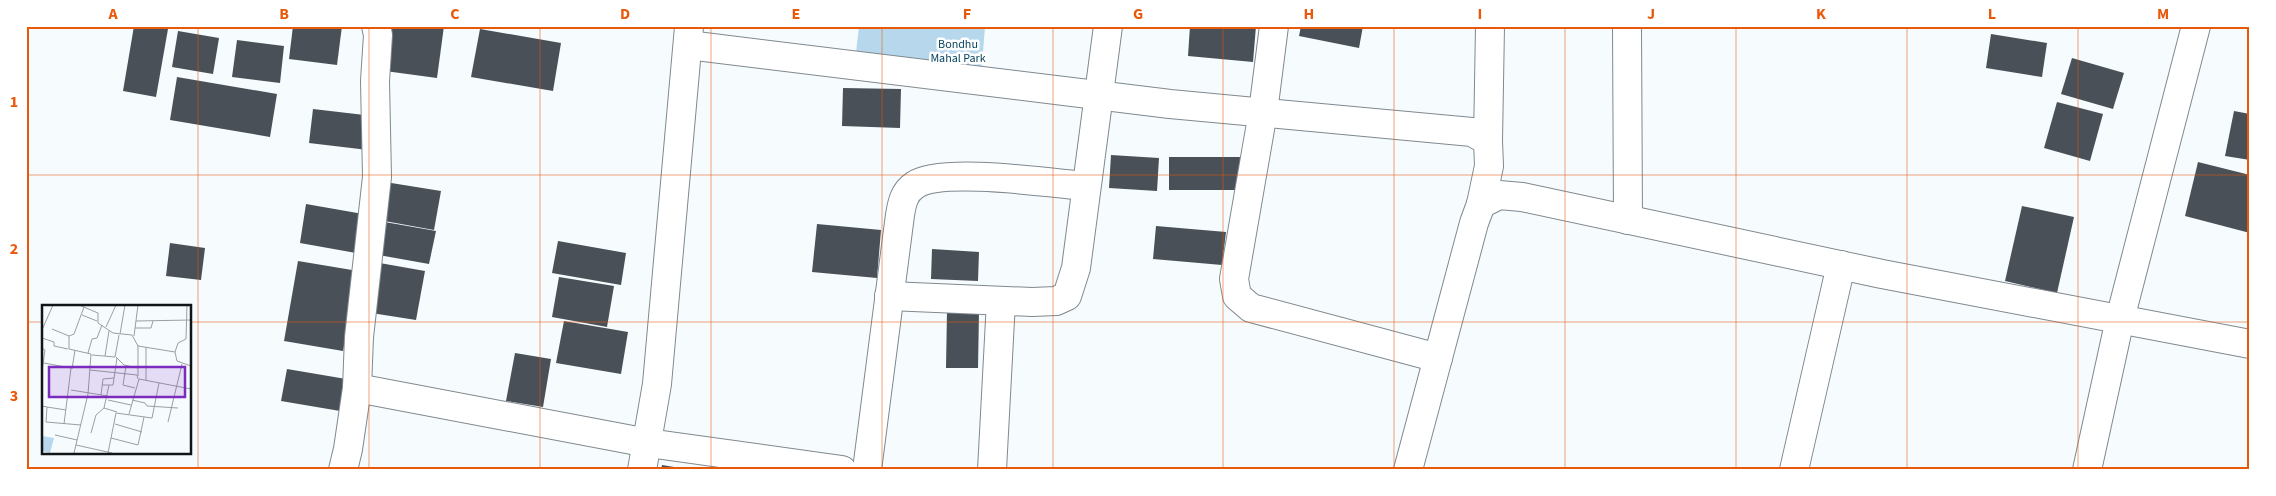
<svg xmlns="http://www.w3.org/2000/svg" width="2276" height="496" font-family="'Source Sans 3',sans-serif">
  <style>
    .green { fill: #b6d7ec }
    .building { fill: #495057 }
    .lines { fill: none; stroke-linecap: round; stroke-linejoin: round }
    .minor-casing { stroke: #7f898f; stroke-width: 30 }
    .minor { stroke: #fff; stroke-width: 28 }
    .grid { fill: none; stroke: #e8590c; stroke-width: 1; stroke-opacity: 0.55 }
    .labels { text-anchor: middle; stroke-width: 5; stroke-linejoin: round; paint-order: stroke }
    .park-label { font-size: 12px; fill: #003f5b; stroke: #fff }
    .inset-road { fill: none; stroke: #9a9fa2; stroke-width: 1 }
    .view { fill: #7b2cbf; fill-opacity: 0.15; stroke: #7b2cbf; stroke-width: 2.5 }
    .inset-edge { fill: none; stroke: #111517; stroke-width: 2.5 }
    .neatline { fill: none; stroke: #e8590c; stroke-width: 2 }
    .grid-label { font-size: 16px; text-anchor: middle; font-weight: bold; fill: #e8590c }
  </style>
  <rect width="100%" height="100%" fill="#f6fbfe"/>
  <polygon class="green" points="859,26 985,26 981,78 855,62"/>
  <g class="building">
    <polygon points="134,26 168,29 156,97 123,91"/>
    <polygon points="293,26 342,26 337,65 289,59"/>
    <polygon points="391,26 444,26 437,78 385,71"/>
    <polygon points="1190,26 1256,26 1253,62 1188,56"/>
    <polygon points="1301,26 1363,26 1359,48 1299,36"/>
    <polygon points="480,29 561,43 553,91 471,77"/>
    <polygon points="178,31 219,38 213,74 172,67"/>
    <polygon points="1991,34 2047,43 2042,77 1986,68"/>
    <polygon points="237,40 284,46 280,83 232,77"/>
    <polygon points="2072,58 2124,73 2113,109 2061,94"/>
    <polygon points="177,77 277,94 270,137 170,120"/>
    <polygon points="843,88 901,89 900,128 842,126"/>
    <polygon points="2057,102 2103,114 2090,161 2044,148"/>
    <polygon points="313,109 373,116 368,150 309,143"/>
    <polygon points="2234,111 2250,114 2250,160 2225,156"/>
    <polygon points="1111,155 1159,158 1157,191 1109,188"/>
    <rect x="1169" y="157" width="78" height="33"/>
    <polygon points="2198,162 2250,175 2250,233 2185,216"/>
    <polygon points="385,182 441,191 434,230 379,220"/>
    <polygon points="306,204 363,214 356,253 300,243"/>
    <polygon points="2022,206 2074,217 2057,293 2005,281"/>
    <polygon points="379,221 436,231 429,264 373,254"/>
    <polygon points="817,224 881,230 877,278 812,272"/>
    <polygon points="1156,226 1226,232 1222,265 1153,259"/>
    <polygon points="558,241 626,253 621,285 552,273"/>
    <polygon points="170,243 205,248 201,280 166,276"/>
    <polygon points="932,249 979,252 978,281 931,279"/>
    <polygon points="298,261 358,271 343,351 284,341"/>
    <polygon points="374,262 425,271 416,320 365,312"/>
    <polygon points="559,277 614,286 607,327 552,317"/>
    <polygon points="947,311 979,312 978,368 946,368"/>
    <polygon points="564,321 628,332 621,374 556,363"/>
    <polygon points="515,353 551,359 543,407 506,401"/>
    <polygon points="287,369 352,380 346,412 281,401"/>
    <polygon points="662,465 686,469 686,470 661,470"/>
  </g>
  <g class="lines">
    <g class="minor-casing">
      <g id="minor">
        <polyline points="1274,26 1263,112 1234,279 1237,296 1251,308 1438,358"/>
        <polyline points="1627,26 1628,220"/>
        <polyline points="688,45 1170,104 1472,132 1488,141 1489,166 1481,204"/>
        <polyline points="1488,141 1490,26"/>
        <polyline points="889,296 1032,302 1056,301 1067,296 1076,268 1108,26"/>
        <polyline points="357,388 648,443 842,470"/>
        <polyline points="343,470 348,449 357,388 359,337 377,177 375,81 378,35 376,26"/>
        <polyline points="642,470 657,384 689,27"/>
        <path d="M867 470 900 215C902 203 904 192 915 185 941 167 1050 183 1086 186"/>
        <polyline points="992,470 1001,301"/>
        <polyline points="1408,470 1474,223 1481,204 1499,195 1522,197 1882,274 2250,344"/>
        <polyline points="1794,470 1841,265"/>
        <polyline points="2087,470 2120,319 2196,26"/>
      </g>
    </g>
    <use href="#minor" class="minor"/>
  </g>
  <path class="grid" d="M198 26V470M369 26V470M540 26V470M711 26V470M882 26V470M1053 26V470M1223 26V470M1394 26V470M1565 26V470M1736 26V470M1907 26V470M2078 26V470M26 175H2250M26 322H44M190 322H2250"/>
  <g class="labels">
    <g class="park-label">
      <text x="958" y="48">Bondhu<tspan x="958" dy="14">Mahal Park</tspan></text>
    </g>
  </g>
  <g transform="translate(42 305)">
    <rect width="149" height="149" fill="#f6fbfe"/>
    <path d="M0 131 12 133 8 148 0 146Z" fill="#b6d7ec"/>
    <path class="inset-road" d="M37 0 56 8V18L71 28 90 30 96 41 133 47 135 56 149 61M109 0H127M40 10 55 16M94 16 149 15M64 22 74 0M93 23H109L111 16M10 24 27 31V44L49 49 46 89 32 148M0 25 11 0M78 29 83 0M27 31 32 29 42 2M92 31 96 0M0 33 12 37V41L26 44M96 40V71M104 42V75M0 43 3 45 0 66M133 47 136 38 144 34 145 0M46 48 50 34 55 33 60 20M50 50 73 52 77 30M63 51 67 26M74 52 82 60 96 63M2 58 29 63 22 119M84 61 81 80 93 83M30 64 33 45M48 65 95 70 96 74M60 80H71L75 53M67 80 62 103 75 107M29 85 66 91M59 90 61 74 72 73M66 95 89 100M90 95 103 98 105 101 136 103M0 101 5 102 4 117 39 120M5 102 24 105M87 109 97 74 149 84M126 117 140 59M73 119 100 127M49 128 54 110 62 103M13 130 35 135M69 133 96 140 102 112M34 140 70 148M66 148 74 108 110 113 117 78"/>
    <path class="view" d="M7 62H143V92H7Z"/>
    <rect width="149" height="149" class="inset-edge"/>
  </g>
  <rect width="2276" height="496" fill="none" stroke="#ffffff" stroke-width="55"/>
  <rect x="28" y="28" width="2220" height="440" class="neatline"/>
  <g class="grid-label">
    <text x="113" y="19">A</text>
    <text x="284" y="19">B</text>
    <text x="455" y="19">C</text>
    <text x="625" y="19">D</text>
    <text x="796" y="19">E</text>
    <text x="967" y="19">F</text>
    <text x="1138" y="19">G</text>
    <text x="1309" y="19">H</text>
    <text x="1480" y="19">I</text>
    <text x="1651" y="19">J</text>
    <text x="1821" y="19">K</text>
    <text x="1992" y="19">L</text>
    <text x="2163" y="19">M</text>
    <text x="14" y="107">1</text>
    <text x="14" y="254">2</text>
    <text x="14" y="401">3</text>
  </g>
</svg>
